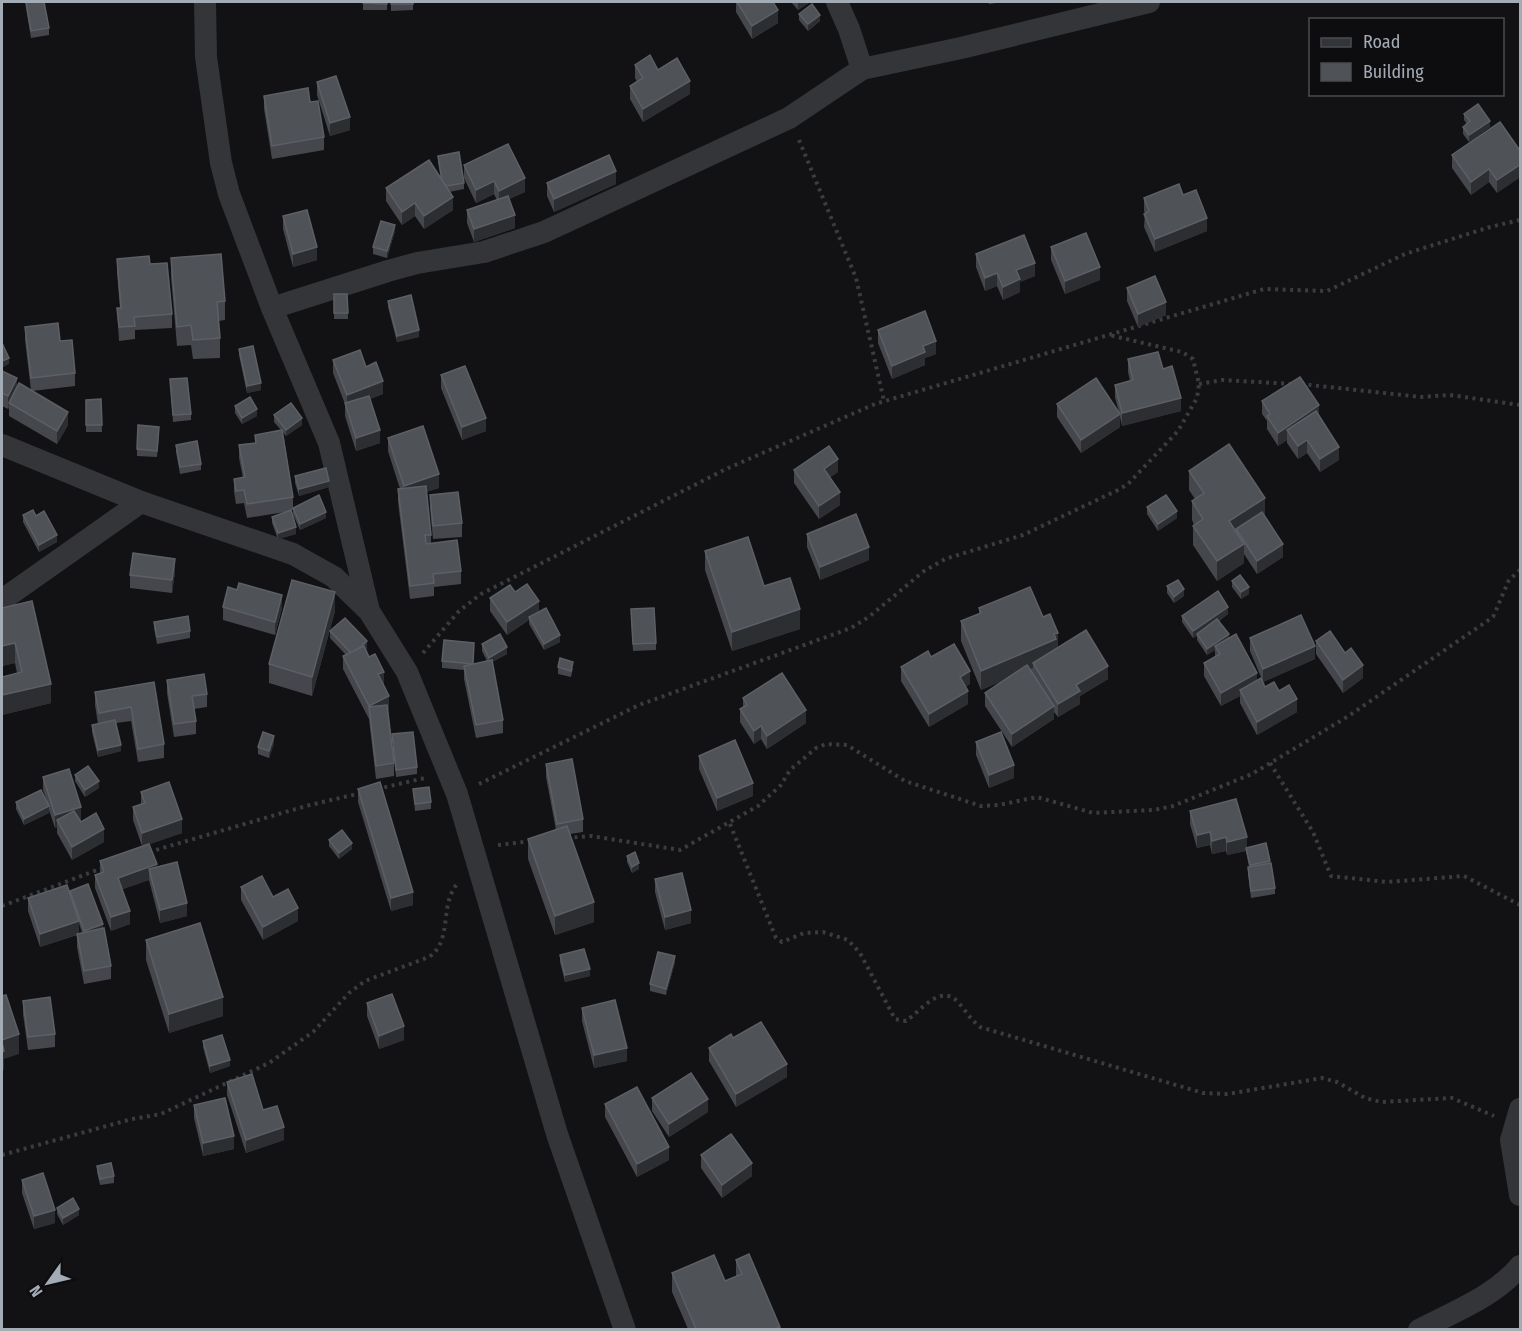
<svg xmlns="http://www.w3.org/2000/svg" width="1522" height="1331" font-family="'Fira Sans Condensed',sans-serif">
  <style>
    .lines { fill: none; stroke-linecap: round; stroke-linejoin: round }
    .path { stroke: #393c40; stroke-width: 4; stroke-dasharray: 3 4.5; stroke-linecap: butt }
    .minor { stroke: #333539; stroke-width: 22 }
    .wall { fill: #45474c; fill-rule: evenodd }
    .shaded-wall { fill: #2c2e31 }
    .building { fill: #4f5257; stroke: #5c6066; stroke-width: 1.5 }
  </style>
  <rect width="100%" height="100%" fill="#121214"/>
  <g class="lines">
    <g class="path">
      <polyline points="799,140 856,278 884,401"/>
      <polyline points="1199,384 1222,380 1293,384"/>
      <polyline points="1301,384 1421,397 1450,395 1520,405"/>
      <polyline points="423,653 459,611 481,594 726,469 875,404 1264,289 1327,291 1405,254 1490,227 1520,220"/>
      <polyline points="1270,763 1313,832 1331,876 1387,882 1464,876 1520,905"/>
      <polyline points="479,784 639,705 851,628 870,616 924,571 945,559 1023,535 1118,490 1128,484 1178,431 1197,398 1199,384 1193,359 1182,352 1109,335"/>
      <polyline points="377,789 425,778"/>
      <path d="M730 824 776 938 782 942 804 933 823 932 848 940 860 953 895 1019 906 1021C921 1011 940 983 958 1002 966 1011 971 1020 980 1027L1203 1093 1227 1094 1322 1078 1337 1082 1365 1098 1381 1102 1452 1098 1494 1116"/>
      <polyline points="567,838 591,836 680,850 758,806 781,785 790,770 816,748 826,744 847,745 905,781 981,806 999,805 1037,797 1093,813 1154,810 1173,806 1252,774 1347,717 1493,617 1509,580 1520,570"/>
      <polyline points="498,845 532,841"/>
      <polyline points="149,852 306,806 361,793"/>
      <polyline points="2,906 105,867"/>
      <path d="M2 1155 132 1119 161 1114 269 1063 313 1032 349 993 365 981 429 957C453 941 439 906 457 884"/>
    </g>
    <g class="minor">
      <polyline points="205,2 206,57 221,163 229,194 272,308 329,443 369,611"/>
      <polyline points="837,2 849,29 862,69"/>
      <polyline points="272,308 388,271 417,263 484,252 544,232 789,118 862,69 961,48 1149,2"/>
      <polyline points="2,445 141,502 293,554 334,577 369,611 407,672 457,794 557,1134 625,1330"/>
      <polyline points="2,600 141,502"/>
      <polyline points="1520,1109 1511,1140 1520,1195"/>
      <path d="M1419 1330C1455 1311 1494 1297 1520 1266"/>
    </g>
  </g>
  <g class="wall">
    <polygon points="25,2 44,2 49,28 49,35 31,38"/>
    <rect x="363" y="2" width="24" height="8"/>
    <polygon points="391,2 413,2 413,10 391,11"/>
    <polygon points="736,2 773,2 778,23 752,39 736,12"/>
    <polygon points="791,2 810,2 798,10"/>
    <polygon points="988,2 1004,2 989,4"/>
    <polygon points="799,14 820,21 808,31 799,20"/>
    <polygon points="635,65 658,70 690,94 643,122 630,99 630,86 637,82 635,78"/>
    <polygon points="317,82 350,130 330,136 317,95"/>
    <polygon points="264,96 310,102 324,137 324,150 272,159 264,109"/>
    <polygon points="1464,114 1490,127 1469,142 1463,134 1463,127 1467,124 1464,120"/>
    <polygon points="1500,122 1497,193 1489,182 1471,195 1452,168 1452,155"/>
    <polygon points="438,156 464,183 464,189 449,192 453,210 424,229 415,216 402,225 386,201 386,188 441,178 438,162"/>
    <polygon points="464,165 525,192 509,199 515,228 474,242 467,223 467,210 497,200 494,194 476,203 464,178"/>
    <polygon points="547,183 616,184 554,212 547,196"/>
    <polygon points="1144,198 1207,231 1155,252 1144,227 1145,213 1144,211"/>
    <polygon points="283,216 317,260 293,267 283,229"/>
    <polygon points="395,231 387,258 373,254 373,247"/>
    <polygon points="1051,247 1100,280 1065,294 1051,260"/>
    <polygon points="976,254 1035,276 1020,282 1020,292 1003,300 997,286 985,291 976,267"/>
    <polygon points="171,258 225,301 225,320 218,321 220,338 220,358 193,359 191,345 177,346 171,277"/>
    <polygon points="117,259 150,264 172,314 172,328 135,330 135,339 119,341 117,308 120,308 117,272"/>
    <polygon points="1127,288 1166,315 1138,327 1127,301"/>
    <polygon points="334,294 347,294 348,319 334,319"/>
    <polygon points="388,301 419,337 397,342 388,307"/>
    <polygon points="25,327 60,341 75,373 75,386 32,391 68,425 57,444 9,416 9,408 8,409 2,406 2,371 17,389 31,390 25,340"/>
    <polygon points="878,330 936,354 925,358 925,365 892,379 878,343"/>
    <polygon points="239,349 261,390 247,393 239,355"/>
    <polygon points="1128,359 1163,369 1181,411 1122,426 1120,417 1120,427 1081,453 1057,417 1057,404 1119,412 1115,398 1115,385 1130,381 1128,372"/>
    <polygon points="333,360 366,367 383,394 370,399 380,443 356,451 345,416 345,404 333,373"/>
    <polygon points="441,375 486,431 462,440 441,388"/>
    <polygon points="170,379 191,414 191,420 173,422"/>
    <polygon points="101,399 102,432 86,432 86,400"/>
    <polygon points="1262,401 1319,417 1339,460 1320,472 1307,453 1298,459 1287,443 1287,440 1278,446 1267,429 1267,421 1262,414"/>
    <polygon points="235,406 257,416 242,424 235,413"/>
    <polygon points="274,415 302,425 286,436 283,432 293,497 293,508 326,518 300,530 293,514 293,510 291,510 296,534 278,539 272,523 272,517 291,511 247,518 244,503 236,504 234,492 234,479 243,478 239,458 239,445 255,443 255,435 281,430 274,422"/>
    <polygon points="159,434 157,457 137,456 137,449"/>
    <polygon points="388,438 439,488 426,492 431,535 431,544 461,571 461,584 434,587 434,596 410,599 398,502 398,489 400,489 388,451"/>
    <polygon points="176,445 201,464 201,470 180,474 176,452"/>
    <polygon points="794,470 838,472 830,477 840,505 819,519 794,483"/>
    <polygon points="1189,471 1265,517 1283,557 1257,574 1244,554 1244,563 1217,581 1193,545 1193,526 1194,525 1192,520 1192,501 1195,499 1189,490"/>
    <polygon points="295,476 329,487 299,496 295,483"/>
    <polygon points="430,495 462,523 462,537 433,539 430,508"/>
    <polygon points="1147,507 1177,518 1158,531 1147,514"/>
    <polygon points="23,515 57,542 39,552 23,522"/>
    <polygon points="807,534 869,560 820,580 807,547"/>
    <polygon points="705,551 764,586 800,629 732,651 705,570"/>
    <polygon points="175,572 172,593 130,588 130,575"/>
    <polygon points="1232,581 1249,594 1241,599 1232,587"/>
    <polygon points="1167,586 1184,596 1174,603 1167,593"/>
    <polygon points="515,592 539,612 560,642 544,650 529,624 529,620 507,635 490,611 490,598"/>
    <polygon points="223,607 282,608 275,635 223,620"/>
    <polygon points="2,608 51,703 2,715 2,677 17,673 15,663 2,666"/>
    <polygon points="979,608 1043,617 1058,648 1108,679 1080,696 1080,704 1058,717 1054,712 1054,719 1012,747 985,706 985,693 1005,680 981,690 961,641 961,621 979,614"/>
    <polygon points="335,611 312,696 269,683 269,664"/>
    <polygon points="1228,614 1219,621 1229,638 1257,680 1265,687 1279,691 1297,712 1257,735 1240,703 1240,696 1221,706 1204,676 1204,663 1215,657 1215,650 1207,655 1197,640 1197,636 1193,638 1182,622 1182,616"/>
    <polygon points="631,616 656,643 656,650 633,651"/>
    <polygon points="154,622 190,631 190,638 157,644 154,628"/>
    <polygon points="330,631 367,648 366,650 384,685 389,709 388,710 394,763 394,776 376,779 369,719 343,669 343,656 346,655 330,638"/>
    <polygon points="1250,638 1315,659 1263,682 1250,651"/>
    <polygon points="1316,641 1363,678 1343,693 1316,654"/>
    <polygon points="482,644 507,654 492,662 503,720 503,733 476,738 464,679 464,670 442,668 442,661 474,650 473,664 487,661 482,651"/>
    <polygon points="931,657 970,684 965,687 968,704 929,727 901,681 901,667"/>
    <polygon points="558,667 573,668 571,677 558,674"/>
    <polygon points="167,680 207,694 207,707 194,709 196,721 196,734 174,737 167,693"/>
    <polygon points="154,682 164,744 164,758 138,762 131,721 116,723 121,751 98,757 92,732 92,725 98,724 95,705 95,692"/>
    <polygon points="743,698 806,723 767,749 761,739 754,744 740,722 740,709 743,707"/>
    <polygon points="392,734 417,767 417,774 396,777"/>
    <polygon points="976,742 1014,778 989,788 976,755"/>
    <polygon points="274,743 269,758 258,754 258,747"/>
    <polygon points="699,756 753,796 717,811 699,769"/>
    <polygon points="546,764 583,819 583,832 570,834 594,922 555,935 528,859 528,839 556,830 546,777"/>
    <polygon points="75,775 99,788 85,797 75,781"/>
    <polygon points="43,777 81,820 80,820 81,822 104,842 72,860 57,833 57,827 55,828 49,810 49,813 24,825 16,809 16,802 47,801 43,790"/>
    <polygon points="358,789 413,905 391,911 358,802"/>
    <polygon points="413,789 431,802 431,809 415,811"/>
    <polygon points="141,792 182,833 149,844 157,867 187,916 160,923 149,880 122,889 130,924 111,931 95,888 95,875 100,873 100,861 142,846 133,820 133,807 141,804"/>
    <polygon points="1190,811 1270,861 1275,888 1275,894 1251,898 1248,873 1249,867 1246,851 1227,855 1226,851 1212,854 1210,845 1197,848 1190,824"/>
    <polygon points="329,840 352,849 339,859 329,846"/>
    <polygon points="627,856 639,869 632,873 627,862"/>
    <polygon points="655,879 691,923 665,930 655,892"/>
    <polygon points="241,887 273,897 298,921 263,940 241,900"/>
    <path d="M70 891 103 929 111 966V979L84 984 77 947V935L40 947 28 911V898L70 893ZM79 923 82 933H79Z"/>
    <polygon points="146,940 223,1016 169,1033 146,960"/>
    <polygon points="560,955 590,976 565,982 560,962"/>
    <polygon points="675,962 666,995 650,991 650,984"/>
    <polygon points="23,1001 55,1034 55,1047 28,1050 23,1014"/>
    <polygon points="367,1003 404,1040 379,1049 367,1016"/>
    <polygon points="582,1008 627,1061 594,1068 582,1021"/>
    <polygon points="733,1038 787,1077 736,1107 709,1061 709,1048"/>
    <polygon points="203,1041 230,1066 210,1073 203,1047"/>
    <polygon points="227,1082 263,1110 284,1140 246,1153 227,1095"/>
    <polygon points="652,1098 708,1112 669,1137 652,1111"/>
    <polygon points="605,1104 669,1160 637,1177 605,1117"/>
    <polygon points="194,1105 234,1149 203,1156 194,1118"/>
    <polygon points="701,1155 752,1176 722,1198 701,1168"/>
    <polygon points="97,1166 114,1176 114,1183 100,1185 97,1172"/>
    <polygon points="22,1180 55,1223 34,1229 22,1193"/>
    <polygon points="57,1208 79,1215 63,1225 57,1214"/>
    <polygon points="736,1260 780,1329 688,1329 672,1292 672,1273 725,1281 736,1277"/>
  </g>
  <g class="shaded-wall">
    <polygon points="798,2 810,2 798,10"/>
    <polygon points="778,10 778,23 752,39 752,26"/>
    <polygon points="820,15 820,21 808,31 808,24"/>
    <polygon points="690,81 690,94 643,122 643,109"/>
    <polygon points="350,117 350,130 330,136 330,123"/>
    <polygon points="1490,121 1490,127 1469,142 1469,135"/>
    <polygon points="1521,164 1521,177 1497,193 1497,180"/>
    <polygon points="1489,169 1489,182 1471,195 1471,182"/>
    <polygon points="616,171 616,184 554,212 554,199"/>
    <polygon points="525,178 525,192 499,204 499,191"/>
    <polygon points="494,181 494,194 476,203 476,190"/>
    <polygon points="453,197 453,210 424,229 424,216"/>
    <polygon points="415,203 415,216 402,225 402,212"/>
    <polygon points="515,215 515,228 474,242 474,229"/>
    <polygon points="1207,218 1207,231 1155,252 1155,239"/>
    <polygon points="395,225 395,231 387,258 387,251"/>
    <polygon points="317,247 317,260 293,267 293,254"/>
    <polygon points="1035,263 1035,276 1020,282 1020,292 1003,300 1003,287 1016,270"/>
    <polygon points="1100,267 1100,280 1065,294 1065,281"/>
    <polygon points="997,273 997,286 985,291 985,278"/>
    <polygon points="1166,302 1166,315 1138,327 1138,314"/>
    <polygon points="419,330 419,337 397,342 397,336"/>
    <polygon points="936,341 936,354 925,358 925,365 892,379 892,366 923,346"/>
    <polygon points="9,358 9,364 2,368 2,361"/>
    <polygon points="17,378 17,391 9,403 8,409 8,396"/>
    <polygon points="383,381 383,394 347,408 347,395"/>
    <polygon points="261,383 261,390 247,393 247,386"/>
    <polygon points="1181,398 1181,411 1122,426 1122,413"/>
    <polygon points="1319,405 1319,419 1287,430 1287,440 1278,446 1278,433"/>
    <polygon points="257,409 257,416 242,424 242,418"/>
    <polygon points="68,412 68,425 57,444 57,431"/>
    <polygon points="1120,414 1120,427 1081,453 1081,440"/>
    <polygon points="302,418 302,425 286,436 286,430"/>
    <polygon points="486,418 486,431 462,440 462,427"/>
    <polygon points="380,430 380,443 356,451 356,438"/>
    <polygon points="1307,440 1307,453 1298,459 1298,446"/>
    <polygon points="1339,447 1339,460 1320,472 1320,459"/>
    <polygon points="838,459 838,472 824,482 824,469"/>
    <polygon points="439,474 439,488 404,499 404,486"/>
    <polygon points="329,481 329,487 299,496 299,489"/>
    <polygon points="840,492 840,505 819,519 819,506"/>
    <polygon points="1265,498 1265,517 1236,529 1236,536 1229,521"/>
    <polygon points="1177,511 1177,518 1158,531 1158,524"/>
    <polygon points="326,512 326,518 300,530 300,524"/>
    <polygon points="296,527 296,534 278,539 278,533"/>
    <polygon points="57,535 57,542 39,552 39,545"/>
    <polygon points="1244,544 1244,563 1217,581 1217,561"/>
    <polygon points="1283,544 1283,557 1257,574 1257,561"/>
    <polygon points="869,547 869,560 820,580 820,567"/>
    <polygon points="175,559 175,572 172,593 172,580"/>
    <polygon points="1249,587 1249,594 1241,599 1241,592"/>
    <polygon points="1184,589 1184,596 1174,603 1174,597"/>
    <polygon points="335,592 335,611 312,696 312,677"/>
    <polygon points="282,595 282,608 275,635 275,622"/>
    <polygon points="539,601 539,614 529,617 529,620 507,635 507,622"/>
    <polygon points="1228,607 1228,614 1198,635 1197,634 1197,636 1193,638 1193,631"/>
    <polygon points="800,609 800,629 732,651 732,632"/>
    <polygon points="1058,633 1058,652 1033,663 1033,668 981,690 981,671"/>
    <polygon points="1229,634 1229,640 1215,646 1215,650 1207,655 1207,649"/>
    <polygon points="560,635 560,642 544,650 544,644"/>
    <polygon points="367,641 367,648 353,662 353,655"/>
    <polygon points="15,643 15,663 2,666 2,646"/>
    <polygon points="1315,646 1315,659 1263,682 1263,669"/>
    <polygon points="507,647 507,654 489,664 489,658"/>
    <polygon points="1363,665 1363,678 1343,693 1343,680"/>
    <polygon points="1108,666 1108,679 1080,696 1080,704 1058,717 1058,704 1076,685"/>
    <polygon points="970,671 970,684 960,691 960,677"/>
    <polygon points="384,672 384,685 378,674"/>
    <polygon points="1257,673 1257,686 1240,690 1240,696 1221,706 1221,693"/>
    <polygon points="51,684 51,703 2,715 2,695"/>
    <polygon points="968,691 968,704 929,727 929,714"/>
    <polygon points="389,696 389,709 370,719 369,706"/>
    <polygon points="1297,699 1297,712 1257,735 1257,722"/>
    <polygon points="1054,706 1054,719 1012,747 1012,734"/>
    <polygon points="806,710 806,723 767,749 767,736"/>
    <polygon points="761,726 761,739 754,744 754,731"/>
    <polygon points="274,736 274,743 269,758 269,751"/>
    <polygon points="121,745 121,751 98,757 98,750"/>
    <polygon points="1014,765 1014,778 989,788 989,775"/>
    <polygon points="99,781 99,788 85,797 85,790"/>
    <polygon points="753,783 753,796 717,811 717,798"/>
    <polygon points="49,806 49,813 24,825 24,819"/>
    <polygon points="81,807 81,820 60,826 57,820 57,827 55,828 55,815"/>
    <polygon points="182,819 182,833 142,847 142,833"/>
    <polygon points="104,829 104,842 72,860 72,847"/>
    <polygon points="1210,832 1210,845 1197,848 1197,835"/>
    <polygon points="1226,837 1226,851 1212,854 1212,841"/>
    <polygon points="1247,837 1247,850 1246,848 1246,851 1227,855 1227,842"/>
    <polygon points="352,843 352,849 339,859 339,853"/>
    <polygon points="639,863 639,869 632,873 632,867"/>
    <polygon points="157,864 157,877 149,869 149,880 118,891 118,878"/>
    <polygon points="413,892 413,905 391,911 391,898"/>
    <polygon points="594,902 594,922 555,935 555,916"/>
    <polygon points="187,903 187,916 160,923 160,910"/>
    <polygon points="298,908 298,921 263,940 263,927"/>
    <polygon points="691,910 691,923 665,930 665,917"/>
    <polygon points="130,911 130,924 111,931 111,917"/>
    <polygon points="79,921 79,934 40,947 40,934"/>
    <polygon points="103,924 103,931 84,938 84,931"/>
    <polygon points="675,956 675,962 666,995 666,989"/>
    <polygon points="590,969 590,976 565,982 565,975"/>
    <polygon points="223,997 223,1016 169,1033 169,1014"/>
    <polygon points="404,1026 404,1040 379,1049 379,1036"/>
    <polygon points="19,1034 19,1054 4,1059 4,1070 2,1071 2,1040"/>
    <polygon points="627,1048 627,1061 594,1068 594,1055"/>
    <polygon points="230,1060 230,1066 210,1073 210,1066"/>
    <polygon points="787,1064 787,1077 736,1107 736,1094"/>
    <polygon points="708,1099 708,1112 669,1137 669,1124"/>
    <polygon points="284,1127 284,1140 246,1153 246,1140"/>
    <polygon points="234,1136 234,1149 203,1156 203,1143"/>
    <polygon points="669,1147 669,1160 637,1177 637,1164"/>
    <polygon points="752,1163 752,1176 722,1198 722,1185"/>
    <polygon points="79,1209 79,1215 63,1225 63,1218"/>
    <polygon points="55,1210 55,1223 34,1229 34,1216"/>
  </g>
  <g class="building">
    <polygon points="26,2 44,2 49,28 31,31"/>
    <polygon points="363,2 387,2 387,4 363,3"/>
    <rect x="391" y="2" width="22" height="2"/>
    <polygon points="737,2 773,2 778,10 752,26"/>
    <polygon points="812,4 820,15 808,24 799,14"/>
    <polygon points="650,55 658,70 677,58 690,81 643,109 630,86 643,78 635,65"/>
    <polygon points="336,76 350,117 330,123 317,82"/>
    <polygon points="308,88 310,102 318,101 324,137 272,146 264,96"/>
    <polygon points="1478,104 1490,121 1469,135 1463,127 1470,121 1464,114"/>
    <polygon points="1500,122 1521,152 1521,164 1497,180 1489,169 1471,182 1452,155"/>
    <polygon points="508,144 525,178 499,191 494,181 476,190 464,165"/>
    <polygon points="459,152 464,183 446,186 442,181 438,156"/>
    <polygon points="609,155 616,171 554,199 547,183"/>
    <polygon points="429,160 453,197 424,216 415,203 402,212 386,188"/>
    <polygon points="1179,184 1183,195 1196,190 1207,218 1155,239 1144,214 1149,211 1144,198"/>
    <polygon points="508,196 515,215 474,229 467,210"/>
    <polygon points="307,210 317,247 293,254 283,216"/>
    <polygon points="381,221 395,225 387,251 373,247"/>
    <polygon points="1086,233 1100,267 1065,281 1051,247"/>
    <polygon points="1024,235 1035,263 1016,270 1020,279 1003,287 997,273 985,278 976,254"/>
    <polygon points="221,254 225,301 217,302 220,338 193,340 191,325 177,327 171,258"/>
    <polygon points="149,256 150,264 167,263 172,314 134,317 135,326 119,327 117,308 121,308 117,259"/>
    <polygon points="1155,276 1166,302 1138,314 1127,288"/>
    <polygon points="334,294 347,294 348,313 334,313"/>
    <polygon points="411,295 419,330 397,336 388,301"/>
    <polygon points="925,311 936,341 923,346 925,352 892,366 878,330"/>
    <polygon points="58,323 60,341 72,340 75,373 31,378 25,327"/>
    <polygon points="2,343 9,358 2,361"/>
    <polygon points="253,346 261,383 247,386 239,349"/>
    <polygon points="360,350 366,367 376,362 383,381 347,395 333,360"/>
    <polygon points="1158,352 1163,369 1172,366 1181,398 1122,413 1115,385 1133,380 1128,359"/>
    <polygon points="465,366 486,418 462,427 441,375"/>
    <polygon points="2,371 17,378 8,396 2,393"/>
    <polygon points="1300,377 1319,405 1278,433 1267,416 1270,414 1262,401"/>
    <polygon points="187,378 191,414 173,415 170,379"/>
    <polygon points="1096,378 1120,414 1081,440 1057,404"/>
    <polygon points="19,383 68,412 57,431 9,403"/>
    <polygon points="369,396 380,430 356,438 345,403"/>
    <polygon points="250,397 257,409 242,418 235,406"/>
    <polygon points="101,399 102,425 86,425 86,400"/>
    <polygon points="291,403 302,418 286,430 274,415"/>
    <polygon points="1316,411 1339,447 1320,459 1307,440 1298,446 1287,430"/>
    <polygon points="138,425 159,427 157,451 137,449"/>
    <polygon points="423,426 439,474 404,486 388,438"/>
    <polygon points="282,430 293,497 247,504 244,490 236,491 234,479 245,477 239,445 256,443 255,435"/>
    <polygon points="197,441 201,464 180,467 176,445"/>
    <polygon points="1229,444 1265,498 1229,521 1244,544 1217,561 1193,526 1203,519 1192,501 1204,493 1189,471"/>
    <polygon points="829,446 838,459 824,469 840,492 819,506 794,470"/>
    <polygon points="326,468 329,481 299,489 295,476"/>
    <polygon points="426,486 431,535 425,535 426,544 457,540 461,571 433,574 434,583 410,586 398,489"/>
    <polygon points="458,492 462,523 433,526 430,495"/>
    <polygon points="319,495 326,512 300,524 293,508"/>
    <polygon points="1166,495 1177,511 1158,524 1147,507"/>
    <polygon points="33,510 36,516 44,511 57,535 39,545 23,515"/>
    <polygon points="291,510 296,527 278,533 272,517"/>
    <polygon points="1262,512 1283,544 1257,561 1236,529"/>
    <polygon points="856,514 869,547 820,567 807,534"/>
    <polygon points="748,537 764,586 790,578 800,609 732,632 705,551"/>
    <polygon points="133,553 175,559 172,580 130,575"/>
    <polygon points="1240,575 1249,587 1241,592 1232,581"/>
    <polygon points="292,580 335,592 312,677 269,664"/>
    <polygon points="1178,580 1184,589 1174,597 1167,586"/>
    <polygon points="239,583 282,595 275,622 223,607 228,587 237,590"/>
    <polygon points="527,584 539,601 507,622 490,598 510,585 515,592"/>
    <polygon points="1030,587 1043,617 1050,614 1058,633 1054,634 1056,639 981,671 961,621 981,613 979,608"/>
    <polygon points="1218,591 1228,607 1193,631 1182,616"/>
    <polygon points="32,601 51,684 2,695 2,677 22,672 15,643 2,646 2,608"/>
    <polygon points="546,608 560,635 544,644 529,617"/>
    <polygon points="654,608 656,643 633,644 631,609"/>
    <polygon points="1301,615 1315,646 1263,669 1250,638"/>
    <polygon points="188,616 190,631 157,637 154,622"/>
    <polygon points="345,618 367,641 361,647 351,653 330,631"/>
    <polygon points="1217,619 1229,634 1207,649 1197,634"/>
    <polygon points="1086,630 1108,666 1076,685 1080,691 1058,704 1033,663"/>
    <polygon points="1330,631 1345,653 1351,648 1363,665 1343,680 1316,641"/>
    <polygon points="500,634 507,647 489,658 482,644"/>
    <polygon points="1236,634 1257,673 1221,693 1204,663 1220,654 1215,646"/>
    <polygon points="444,640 474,643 473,664 442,661"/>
    <polygon points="954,644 970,671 960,677 968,691 929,714 901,667 928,651 931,657"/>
    <polygon points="364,646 369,657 375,654 384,672 378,674 389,696 369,706 343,656"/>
    <polygon points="560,658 573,662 571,671 558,667"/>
    <polygon points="492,660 503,720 476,725 464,666"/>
    <polygon points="1027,665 1054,706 1012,734 985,693"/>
    <polygon points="782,673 806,710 767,736 761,726 754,731 740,709 747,705 743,698"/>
    <polygon points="204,674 207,694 192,696 196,721 174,724 167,680"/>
    <polygon points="1261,678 1265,687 1274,682 1279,691 1289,685 1297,699 1257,722 1240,690"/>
    <polygon points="154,682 164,744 138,749 131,707 99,713 95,692"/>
    <polygon points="387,705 394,763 376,766 369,707"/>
    <polygon points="115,720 121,745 98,750 92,725"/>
    <polygon points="263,732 274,736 269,751 258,747"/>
    <polygon points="413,732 417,767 396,770 392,734"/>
    <polygon points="1001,732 1014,765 989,775 976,742"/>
    <polygon points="735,740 753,783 717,798 699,756"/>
    <polygon points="572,759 583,819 557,824 546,764"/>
    <polygon points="88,766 99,781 85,790 75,775"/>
    <polygon points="69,769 81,807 55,815 43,777"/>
    <polygon points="169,782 182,819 142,833 133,807 145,803 141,792"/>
    <polygon points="380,782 413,892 391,898 358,789"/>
    <polygon points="429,787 431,802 415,804 413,789"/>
    <polygon points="41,790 49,806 24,819 16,802"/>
    <polygon points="1236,799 1247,837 1227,842 1226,837 1212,841 1210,832 1197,835 1190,811"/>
    <polygon points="74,811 81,822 96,813 104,829 72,847 57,820"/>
    <polygon points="567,826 594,902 555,916 528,839"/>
    <polygon points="342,830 352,843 339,853 329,840"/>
    <polygon points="1266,843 1270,861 1250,865 1246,848"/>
    <polygon points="149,844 157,864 118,878 130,911 111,917 95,875 104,872 100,861"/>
    <polygon points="635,852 639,863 632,867 627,856"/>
    <polygon points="177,862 187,903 160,910 149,869"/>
    <polygon points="1271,863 1275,888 1251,891 1248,867"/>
    <polygon points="682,873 691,910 665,917 655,879"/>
    <polygon points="262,876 273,897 288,889 298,908 263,927 241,887"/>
    <polygon points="88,884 103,924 84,931 70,891"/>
    <polygon points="67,885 79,921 40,934 28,898"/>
    <polygon points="200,923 223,997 169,1014 146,940"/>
    <polygon points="104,928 111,966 84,971 77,934"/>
    <polygon points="584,949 590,969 565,975 560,955"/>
    <polygon points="658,952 675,956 666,989 650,984"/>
    <polygon points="392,994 404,1026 379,1036 367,1003"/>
    <polygon points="6,995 19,1034 2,1040 2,996"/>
    <polygon points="50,997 55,1034 28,1037 23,1001"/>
    <polygon points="615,1000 627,1048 594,1055 582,1008"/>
    <polygon points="761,1022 787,1064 736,1094 709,1048 731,1034 733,1038"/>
    <polygon points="222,1035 230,1060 210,1066 203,1041"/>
    <polygon points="2,1042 4,1051 2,1052"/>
    <polygon points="691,1073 708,1099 669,1124 652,1098"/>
    <polygon points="252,1074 263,1110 277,1106 284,1127 246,1140 227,1082"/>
    <polygon points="637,1087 669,1147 637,1164 605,1104"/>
    <polygon points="225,1098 234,1136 203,1143 194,1105"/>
    <polygon points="731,1134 752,1163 722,1185 701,1155"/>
    <polygon points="111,1163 114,1176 100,1179 97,1166"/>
    <polygon points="43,1173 55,1210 34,1216 22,1180"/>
    <polygon points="73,1198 79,1209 63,1218 57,1208"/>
    <polygon points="749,1254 780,1327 774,1329 696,1329 672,1273 714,1255 725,1281 742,1274 736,1260"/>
  </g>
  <rect width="1522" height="1331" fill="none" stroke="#a3abb5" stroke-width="6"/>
  <rect x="1309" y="18" width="195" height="78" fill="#0d0d0f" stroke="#494c51" stroke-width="1.5"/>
  <rect x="1321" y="38" width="30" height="9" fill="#333539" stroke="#494c51" stroke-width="1.5"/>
  <text x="1363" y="48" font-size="18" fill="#a3abb5">Road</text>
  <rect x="1321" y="63" width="30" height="18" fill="#4f5257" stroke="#494c51" stroke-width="1.5"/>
  <text x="1363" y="78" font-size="18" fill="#a3abb5">Building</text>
  <g transform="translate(48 1283) rotate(236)" stroke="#0d0d0f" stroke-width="4.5" paint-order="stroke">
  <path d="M0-4.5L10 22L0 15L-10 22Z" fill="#a3abb5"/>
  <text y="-9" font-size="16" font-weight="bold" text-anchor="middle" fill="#a3abb5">N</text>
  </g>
</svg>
